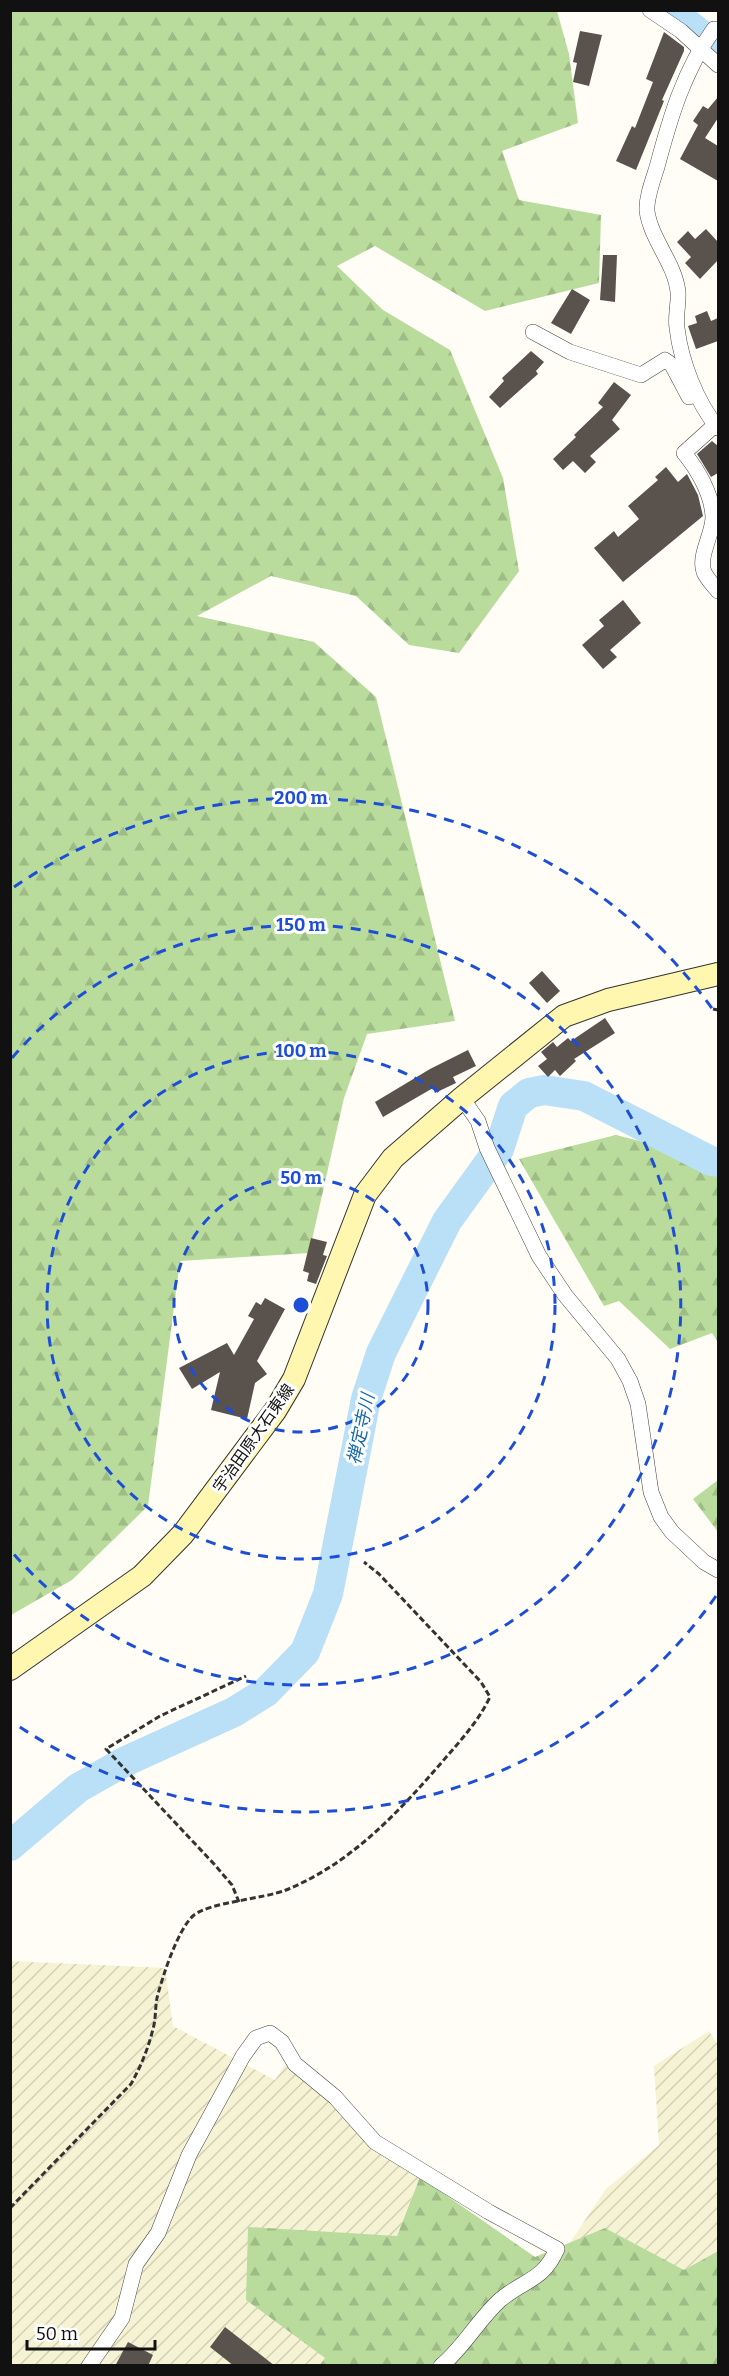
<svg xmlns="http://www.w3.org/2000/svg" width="729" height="2376" font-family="Bitter,'Noto Sans JP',serif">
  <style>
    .farmland { fill: url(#farmland-furrows) }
    .forest { fill: url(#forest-firs) }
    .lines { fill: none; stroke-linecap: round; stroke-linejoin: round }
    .river { stroke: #b9e0f7; stroke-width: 30 }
    .building { fill: #5a524d }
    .minor-casing { stroke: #444; stroke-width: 16 }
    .secondary-casing { stroke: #333; stroke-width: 24 }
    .path { stroke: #333; stroke-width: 3; stroke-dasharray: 6 3; stroke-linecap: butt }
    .minor { stroke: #fff; stroke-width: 15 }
    .secondary { stroke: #fff6b0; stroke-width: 22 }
    .ring { fill: none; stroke: #1d4ed8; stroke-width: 3; stroke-dasharray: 10 8 }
    .labels { text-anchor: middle; stroke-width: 6; stroke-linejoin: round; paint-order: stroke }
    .street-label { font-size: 16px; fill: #111; stroke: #fff }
    .water-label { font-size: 18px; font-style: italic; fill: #1768a6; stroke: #fff }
    .centre { fill: #1d4ed8; stroke: #fff; stroke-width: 3 }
    .ring-label { font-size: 18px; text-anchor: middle; font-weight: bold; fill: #1d4ed8; stroke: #fff; stroke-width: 6; stroke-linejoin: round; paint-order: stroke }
  </style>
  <defs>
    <pattern id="farmland-furrows" width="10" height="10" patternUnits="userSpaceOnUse" patternTransform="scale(1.5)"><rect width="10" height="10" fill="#f6f3d4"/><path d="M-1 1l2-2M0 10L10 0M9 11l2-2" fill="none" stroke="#d2cfb5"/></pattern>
    <pattern id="forest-firs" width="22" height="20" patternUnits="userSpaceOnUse" patternTransform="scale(1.5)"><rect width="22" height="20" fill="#b9dc9c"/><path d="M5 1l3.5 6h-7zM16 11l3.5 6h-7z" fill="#9ebc85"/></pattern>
  </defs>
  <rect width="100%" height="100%" fill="#fffdf5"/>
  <g class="farmland">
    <polygon points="11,1961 165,1968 173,2026 275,2080 290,2057 420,2177 397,2236 246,2300 326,2358 320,2365 11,2366"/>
    <polygon points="709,2031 718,2045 718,2251 684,2270 605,2229 569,2244 606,2189 659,2145 654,2066"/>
  </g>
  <g class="forest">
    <polygon points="11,11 557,11 569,54 578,123 502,151 519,200 601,215 599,283 485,311 375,246 337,266 383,310 450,350 503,478 519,571 459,653 409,645 356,596 271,576 197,616 314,642 376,697 455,1021 367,1034 344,1098 309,1253 180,1261 148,1506 72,1580 11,1615"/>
    <polygon points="616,1135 718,1161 718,1342 712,1333 670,1349 619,1301 604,1306 519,1159"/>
    <polygon points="718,1480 718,1532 693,1499"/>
    <polygon points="420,2177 535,2257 605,2228 684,2270 718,2251 718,2365 320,2365 325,2358 246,2300 248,2227 397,2236"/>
  </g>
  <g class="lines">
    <g class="river">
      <polyline points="670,10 718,48"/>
      <polyline points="10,1846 78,1788 124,1762 234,1712 266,1692 305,1652 328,1594 366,1399 381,1353 447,1221 499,1149 513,1106 529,1093 544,1090 584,1096 711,1161 718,1162"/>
    </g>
  </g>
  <g class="building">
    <polygon points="580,31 602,35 589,86 573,82 577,63 573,62"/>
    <polygon points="664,32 684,47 684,51 662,100 664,101 636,170 616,161 632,126 635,128 653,82 646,79"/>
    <polygon points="718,97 718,118 705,138 718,146 718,181 680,159 698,125 693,121 703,106 708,109"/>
    <polygon points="706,229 718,242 718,260 700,279 685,263 691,257 677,242 688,231 695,239"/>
    <polygon points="603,255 617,255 615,302 600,300"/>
    <polygon points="572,289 590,300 571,334 551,323"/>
    <polygon points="707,311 711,321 718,318 718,341 696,349 688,326 697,323 695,316"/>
    <polygon points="531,351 544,362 536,371 538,374 500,408 489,397 504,381 502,378"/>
    <polygon points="614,382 631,395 612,420 620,429 590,456 596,462 585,473 573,461 563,470 553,459 576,437 574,435 603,407 598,403"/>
    <polygon points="712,441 718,446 718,473 711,477 697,454"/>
    <polygon points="666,467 678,482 687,474 698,495 703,516 623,582 594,548 614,531 618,537 639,519 628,506 658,480 655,477"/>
    <polygon points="623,600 641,623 610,650 617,657 603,669 582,645 604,626 599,620"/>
    <polygon points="542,971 560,991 547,1003 529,983"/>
    <polygon points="605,1018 615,1033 574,1059 576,1061 560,1076 555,1070 548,1077 538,1066 547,1059 541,1052 553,1042 557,1047 568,1038 571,1041"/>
    <polygon points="468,1050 476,1066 453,1077 456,1083 435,1093 433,1088 383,1117 375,1102 430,1069"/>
    <polygon points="311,1238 327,1242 323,1255 327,1256 316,1284 307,1281 309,1273 303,1271"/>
    <polygon points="265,1298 285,1309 257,1361 267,1374 255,1383 247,1419 211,1410 220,1372 192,1389 179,1368 227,1343 234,1355 254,1319 248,1316 256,1302 261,1305"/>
    <polygon points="225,2327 275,2366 234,2366 210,2347"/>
    <polygon points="128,2342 153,2355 148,2366 115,2366"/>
  </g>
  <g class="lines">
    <g class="minor-casing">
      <g id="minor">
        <polyline points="650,10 681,31 718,65"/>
        <path d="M718 30 714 29C684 70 670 118 657 167 653 180 646 198 647 211 651 240 675 263 678 292 679 304 675 316 677 328 681 362 697 403 718 428"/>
        <polyline points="533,332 570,352 641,375 665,360 672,365 689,397 695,395"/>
        <path d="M715 425 684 453C698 470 712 494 713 517 713 534 698 556 704 572 707 579 714 586 718 591"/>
        <polyline points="462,1098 478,1121 487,1148 539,1256 565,1295 618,1359 630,1381 638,1404 651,1492 661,1517 672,1532 704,1562 718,1570"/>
        <path d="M89 2366 122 2318 136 2264 158 2233 189 2155 243 2056 256 2038 270 2033 282 2042 295 2064 335 2097 375 2142 489 2212 557 2249C543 2281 525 2279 500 2300 478 2320 464 2347 441 2366"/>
      </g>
    </g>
    <g class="secondary-casing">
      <polyline id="secondary" points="10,1669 142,1576 183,1534 275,1411 294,1379 365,1195 393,1158 462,1098 564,1016 608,1000 718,974"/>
    </g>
    <g class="path">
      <polyline points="713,1009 718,1010"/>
      <polyline points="239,1902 232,1885 214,1864 106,1749 160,1716 246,1676"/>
      <path d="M10 2208 131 2084C141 2066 148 2049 153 2029 156 2019 155 2008 157 1998 162 1978 178 1928 194 1915 211 1902 263 1899 286 1890 350 1864 397 1814 442 1762 460 1741 478 1722 490 1697L481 1682 379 1574 364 1562"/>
    </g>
    <use href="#minor" class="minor"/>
    <use href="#secondary" class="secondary"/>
  </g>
  <g class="ring">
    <circle cx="301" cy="1305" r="127"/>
    <circle cx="301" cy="1305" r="254"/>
    <path d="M12 1058A380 380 0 1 1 12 1552"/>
    <path d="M716 1596A507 507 0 0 1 14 1723M14 887A507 507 0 0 1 716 1014"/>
  </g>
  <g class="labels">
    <g class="street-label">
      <text transform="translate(253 1438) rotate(-55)" y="6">宇治田原大石東線</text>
    </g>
    <g class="water-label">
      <text transform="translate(361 1429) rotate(-78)" y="6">禅定寺川</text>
    </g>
  </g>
  <circle cx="301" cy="1305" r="9" class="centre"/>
  <g class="ring-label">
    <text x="301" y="804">200 m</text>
    <text x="301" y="931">150 m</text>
    <text x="301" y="1057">100 m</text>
    <text x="301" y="1184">50 m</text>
  </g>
  <rect width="729" height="2376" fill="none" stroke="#111111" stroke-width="24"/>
  <path d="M27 2340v9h128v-9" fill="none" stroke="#111111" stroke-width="3"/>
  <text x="36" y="2340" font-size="18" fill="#111111" stroke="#ffffff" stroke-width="4.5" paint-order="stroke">50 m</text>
</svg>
